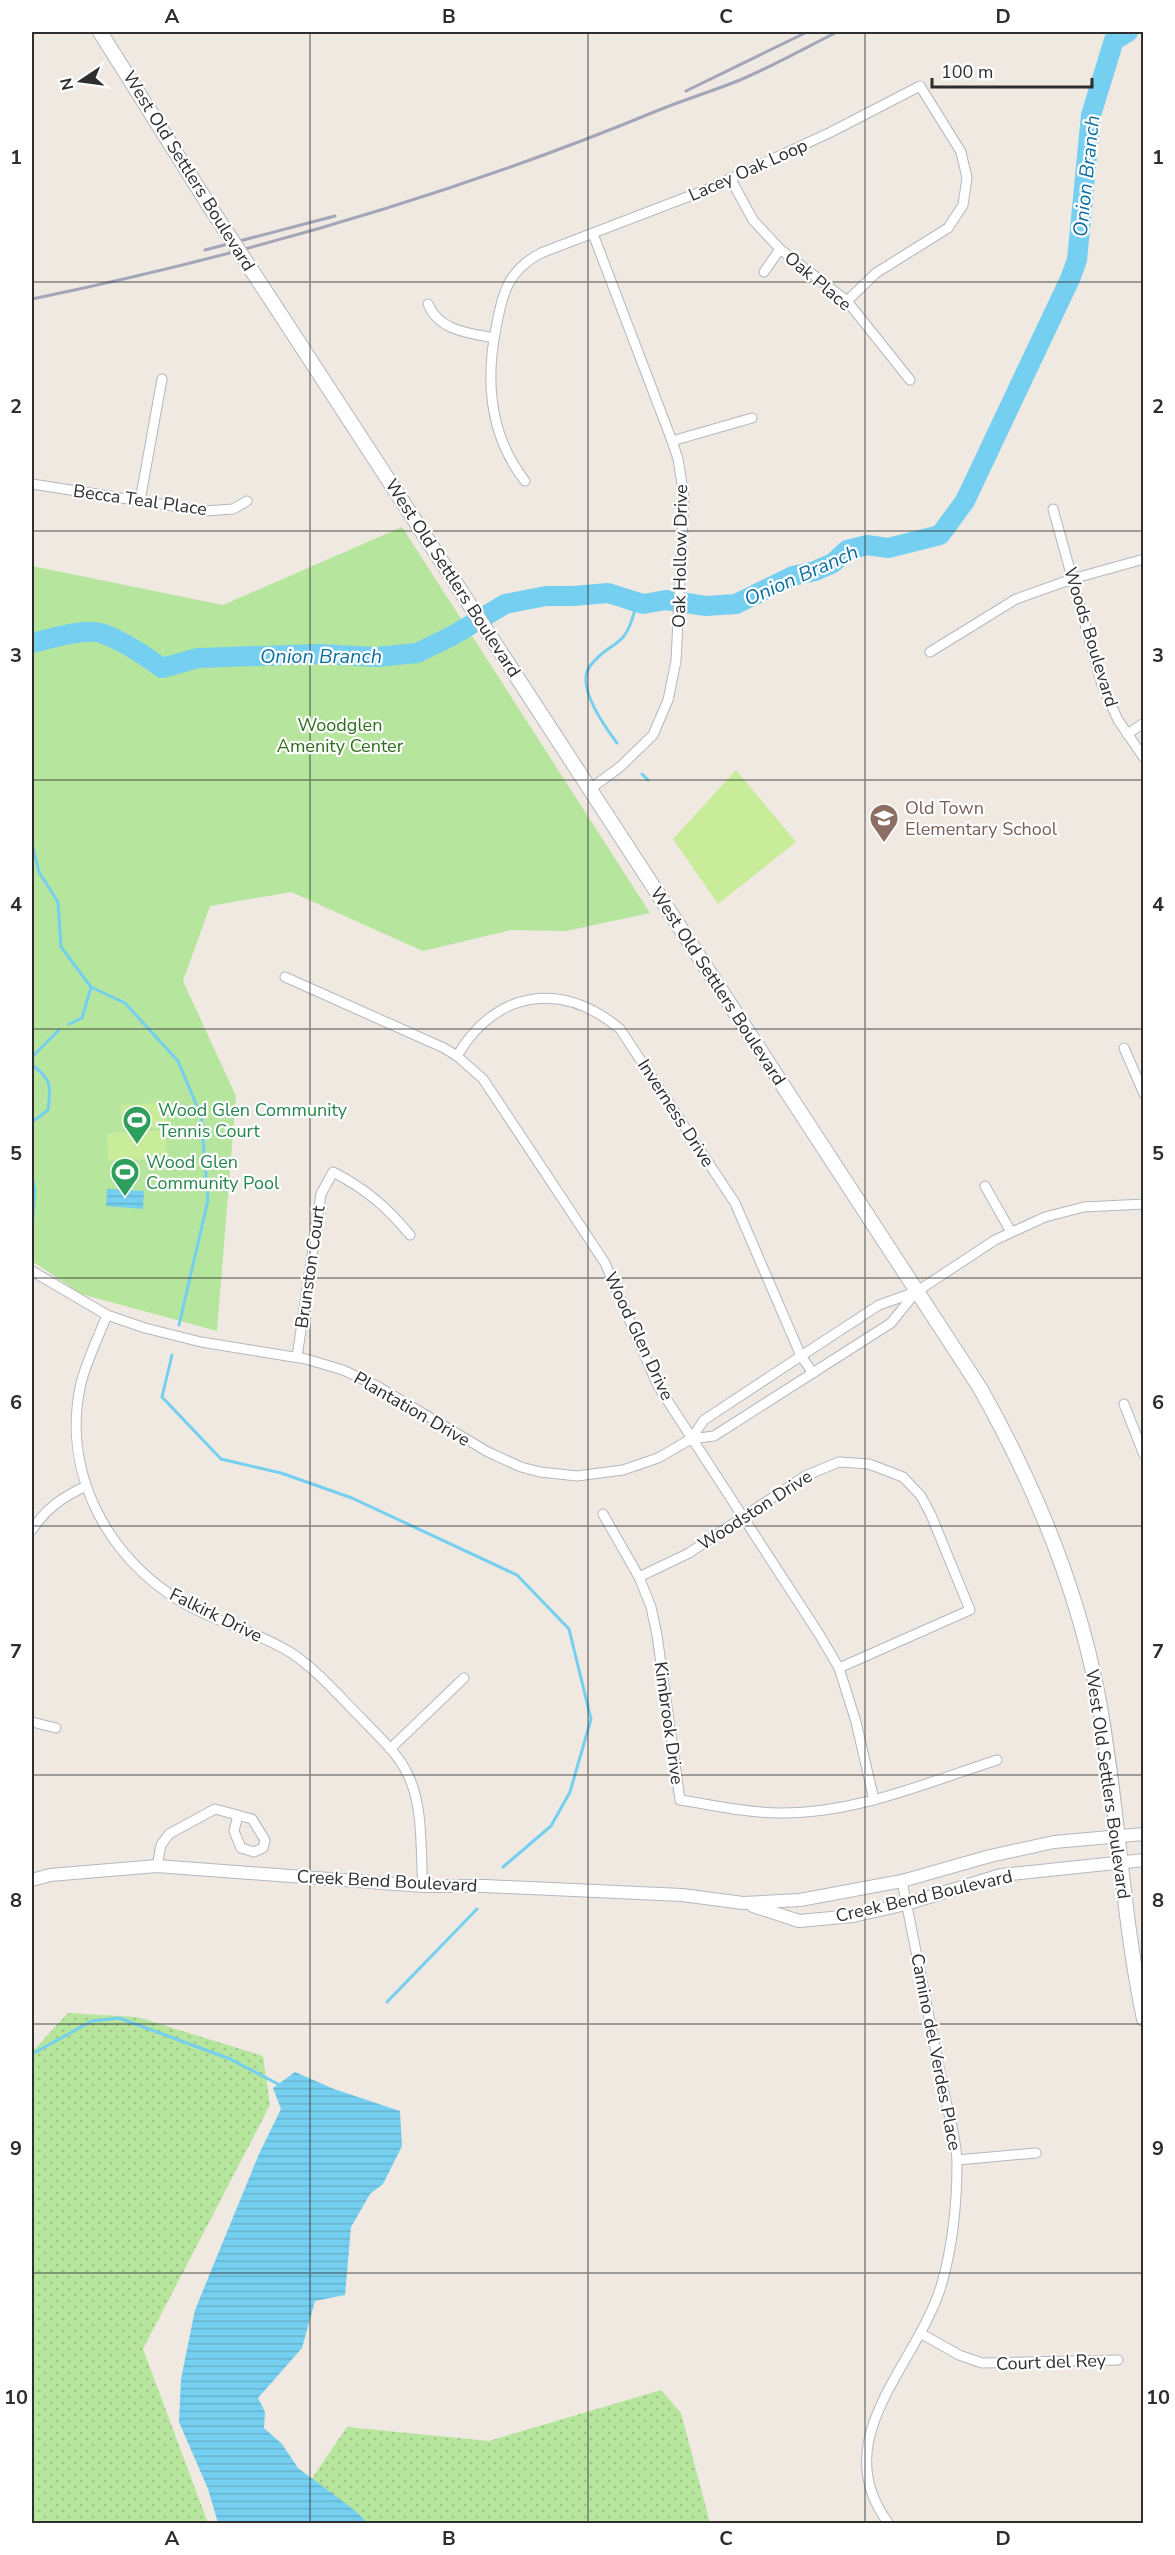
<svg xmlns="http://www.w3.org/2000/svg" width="1175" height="2555" font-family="'Nunito Sans',sans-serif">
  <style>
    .grass { fill: url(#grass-dots) }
    .park { fill: #b6e59e }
    .pitch { fill: #c9ec9a }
    .water { fill: url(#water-rules) }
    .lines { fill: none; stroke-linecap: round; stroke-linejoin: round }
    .stream { stroke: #75cff0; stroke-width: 3 }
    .river { stroke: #75cff0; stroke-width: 20 }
    .minor-casing { stroke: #b4b7c1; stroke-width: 11 }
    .tertiary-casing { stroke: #b4b7c1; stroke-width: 14 }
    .secondary-casing { stroke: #b4b7c1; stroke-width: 16 }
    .minor { stroke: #fff; stroke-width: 9 }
    .tertiary { stroke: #fff; stroke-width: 12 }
    .secondary { stroke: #fff; stroke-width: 14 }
    .rail { stroke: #a3a6b8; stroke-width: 3 }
    .secondary-bridge-casing { stroke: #b4b7c1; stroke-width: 16; stroke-linecap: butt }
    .secondary-bridge { stroke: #fff; stroke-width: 14 }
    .grid { fill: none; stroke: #2e2e2e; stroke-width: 1.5; stroke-opacity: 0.55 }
    .labels { text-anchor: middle; stroke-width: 4.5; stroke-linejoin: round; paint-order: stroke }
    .street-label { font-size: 18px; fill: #2e2e2e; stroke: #fff }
    .park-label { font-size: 18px; fill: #2c6e1b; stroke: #fff }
    .education-label { font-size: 18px; fill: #785e54; stroke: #fff; text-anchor: start }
    .leisure-label { font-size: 18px; fill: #27864d; stroke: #fff; text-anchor: start }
    .water-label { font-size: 20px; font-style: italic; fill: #0d6fa3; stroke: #fff }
    .neatline { fill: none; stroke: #2e2e2e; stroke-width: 2 }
    .grid-label { font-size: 20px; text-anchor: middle; font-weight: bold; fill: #2e2e2e }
  </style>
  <defs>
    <pattern id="grass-dots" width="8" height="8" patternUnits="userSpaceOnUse" patternTransform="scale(1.5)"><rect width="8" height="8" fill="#b6e59e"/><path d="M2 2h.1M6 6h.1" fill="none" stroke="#9dc588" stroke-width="1.8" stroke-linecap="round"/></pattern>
    <pattern id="water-rules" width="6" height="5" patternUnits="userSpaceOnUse" patternTransform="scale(1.5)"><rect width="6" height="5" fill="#75cff0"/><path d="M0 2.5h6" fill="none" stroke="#66b2ce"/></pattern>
  </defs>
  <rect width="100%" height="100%" fill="#efe9e1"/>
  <g class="grass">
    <polygon points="68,2013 137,2017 263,2056 270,2105 143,2349 208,2523 32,2523 32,2052"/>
    <polygon points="661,2390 681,2413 710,2523 281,2524 347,2427 489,2441"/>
  </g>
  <polygon class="park" points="402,527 650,913 566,931 511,930 423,951 291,892 210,906 183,981 236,1096 217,1331 81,1294 32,1261 32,566 223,605"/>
  <g class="pitch">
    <polygon points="736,770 796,842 718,904 673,839"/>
    <polygon points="165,1103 166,1127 122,1129 121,1105"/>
    <polygon points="165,1130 167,1158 108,1161 107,1133"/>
  </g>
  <g class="water">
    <polygon points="107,1189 144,1191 143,1209 106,1206"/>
    <polygon points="295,2072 334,2089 400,2111 402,2146 383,2184 370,2194 351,2227 345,2295 315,2301 302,2348 258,2398 265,2412 264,2428 282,2444 298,2468 353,2509 368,2523 218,2523 208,2489 179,2422 181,2379 195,2310 259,2154 281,2109 273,2088"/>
  </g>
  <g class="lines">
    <g class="stream">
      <path d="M617 743C605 727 575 686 590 666 611 639 625 651 635 609L643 604"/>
      <polyline points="642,774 648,780"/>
      <polyline points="32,844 39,872 58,902 61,947 91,987 82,1018 69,1024"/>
      <polyline points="91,987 125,1003 178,1061 201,1116 208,1200 179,1325"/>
      <polyline points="32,1057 59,1030"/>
      <path d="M32 1065C52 1079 51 1086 48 1110L32 1122"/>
      <polyline points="32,1176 35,1190 32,1229"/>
      <polyline points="172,1355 162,1397 221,1459 281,1473 352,1498 517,1575 569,1629 591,1719 570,1792 551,1826 503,1867"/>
      <polyline points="387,2002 477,1909"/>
      <polyline points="32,2054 92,2021 119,2018 230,2059 280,2085"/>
    </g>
    <path class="river" d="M32 643C49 639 84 628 101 633 122 640 144 655 162 668L198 658 318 654 376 657 417 653 452 636 505 604 546 596H573L608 593 643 604 666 600 706 606 736 604 793 576 815 571 833 563 847 550 867 545 888 548 940 535 965 501 1070 279 1077 260 1091 115 1114 40 1128 32"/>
    <g class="minor-casing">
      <g id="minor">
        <polyline points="730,178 753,220 780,249 847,301 910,380"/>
        <polyline points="764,272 780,249"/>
        <path d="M428 304C439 331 469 333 494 338"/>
        <polyline points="672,441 752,418"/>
        <path d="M525 481C490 436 485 383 496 328 503 293 507 271 541 253L708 189 831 132 920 86 961 152 967 178 963 205 948 228 876 273 847 301"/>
        <polyline points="32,484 205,511 233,509 247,501"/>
        <polyline points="140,501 162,379"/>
        <polyline points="1053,509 1102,685 1118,720 1144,758"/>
        <polyline points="930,652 1016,599 1072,579 1144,559"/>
        <polyline points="1127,734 1144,723"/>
        <polyline points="590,789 620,767 653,735 668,700 676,661 684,497 678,459 672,441 593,234"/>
        <polyline points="285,977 444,1048 457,1056 483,1079 605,1263 658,1386 819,1634 839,1668 856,1722 874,1800"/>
        <polyline points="1124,1048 1144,1094"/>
        <path d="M457 1056C496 990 562 980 620 1029L735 1203 801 1356 813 1373"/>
        <polyline points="985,1186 1011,1232"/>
        <polyline points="32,1271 107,1315 145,1328 201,1342 306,1359 343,1370 377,1386 488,1452 521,1467 540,1472 577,1476 623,1470 658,1458 691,1439 714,1436 891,1323 916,1292"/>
        <path d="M107 1315C98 1338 87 1360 81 1383 61 1471 107 1558 182 1602 217 1623 259 1632 293 1654 319 1672 340 1697 362 1719 378 1736 398 1753 408 1775 424 1808 420 1850 423 1886"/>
        <path d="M297 1357 321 1194 333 1172C366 1189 387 1207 410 1235"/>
        <polyline points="1124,1404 1144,1455"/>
        <polyline points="691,1439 704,1420 801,1356 879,1305 916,1292 995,1240 1045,1217 1084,1207 1144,1204"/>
        <path d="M603 1514 639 1577 651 1607 657 1635 680 1800C713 1805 746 1813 779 1813 855 1814 926 1783 997 1760"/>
        <path d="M32 1530C46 1508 63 1497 86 1486"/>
        <polyline points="639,1577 689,1553 805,1476 839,1462 869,1464 903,1477 921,1496 931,1515 970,1610 839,1668"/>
        <polyline points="32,1722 56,1728"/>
        <polyline points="390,1749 464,1678"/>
        <polyline points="157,1866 161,1845 169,1834 215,1809 252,1819 265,1840 263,1848 254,1852 241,1848 234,1831 238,1815"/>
        <polyline points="957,2160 1036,2153"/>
        <polyline points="920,2333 959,2355 982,2363 1118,2360"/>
        <path d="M889 2524C824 2438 918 2366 942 2283 953 2244 957 2203 957 2162 957 2138 945 2102 941 2077 928 2012 915 1946 902 1881"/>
      </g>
    </g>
    <g class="tertiary-casing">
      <g id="tertiary">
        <polyline points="32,1880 50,1875 157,1866 423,1886 485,1886 682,1895 743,1903 800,1900 902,1881 990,1856 1054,1842 1144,1834"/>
        <polyline points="753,1906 799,1921 853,1916 906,1904 1001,1875 1144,1860"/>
      </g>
    </g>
    <g class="secondary-casing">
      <g id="secondary">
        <polyline points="100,32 210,207"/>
        <path d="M279 312 980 1388C1033 1482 1076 1584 1097 1691 1118 1799 1121 1910 1144 2019"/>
      </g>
    </g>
    <use href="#minor" class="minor"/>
    <use href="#tertiary" class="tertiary"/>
    <use href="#secondary" class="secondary"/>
    <g class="rail">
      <polyline points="686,91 807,32"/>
      <polyline points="205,250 335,216"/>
      <path d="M32 299C246 255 456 194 659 110 686 99 713 91 740 80 773 66 805 48 837 32"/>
    </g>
    <g class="secondary-bridge-casing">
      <polyline id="secondary-bridge" points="210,207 279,312"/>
    </g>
    <use href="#secondary-bridge" class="secondary-bridge"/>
  </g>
  <path class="grid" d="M310 32V2524M588 32V2524M865 32V2524M32 282H1144M32 531H1144M32 780H1144M32 1029H1144M32 1278H1144M32 1526H1144M32 1775H1144M32 2024H1144M32 2273H1144"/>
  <defs>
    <g id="school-pin" transform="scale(1.5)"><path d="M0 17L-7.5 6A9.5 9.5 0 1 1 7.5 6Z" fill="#8d6e63" stroke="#fff"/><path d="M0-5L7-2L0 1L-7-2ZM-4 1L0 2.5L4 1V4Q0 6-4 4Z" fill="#fff"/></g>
    <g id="stadium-pin" transform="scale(1.5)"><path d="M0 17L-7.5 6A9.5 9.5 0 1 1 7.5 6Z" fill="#2e9e5b" stroke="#fff"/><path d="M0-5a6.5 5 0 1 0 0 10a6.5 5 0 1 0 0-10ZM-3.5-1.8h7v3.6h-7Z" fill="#fff"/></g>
  </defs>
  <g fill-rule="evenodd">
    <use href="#school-pin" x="884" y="818"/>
    <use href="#stadium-pin" x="137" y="1120"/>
    <use href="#stadium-pin" x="125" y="1172"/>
  </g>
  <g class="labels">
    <g class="street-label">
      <text transform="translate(748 170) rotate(-24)" y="6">Lacey Oak Loop</text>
      <text transform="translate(189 171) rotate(58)" y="6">West Old Settlers Boulevard</text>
      <text transform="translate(818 281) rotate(40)" y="6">Oak Place</text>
      <text transform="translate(140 500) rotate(8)" y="6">Becca Teal Place</text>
      <text transform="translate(680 556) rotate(-89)" y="6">Oak Hollow Drive</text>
      <text transform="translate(453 578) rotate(57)" y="6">West Old Settlers Boulevard</text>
      <text transform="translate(1091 637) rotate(73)" y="6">Woods Boulevard</text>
      <text transform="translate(718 986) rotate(57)" y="6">West Old Settlers Boulevard</text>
      <text transform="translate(676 1113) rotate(57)" y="6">Inverness Drive</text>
      <text transform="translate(310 1267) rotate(-82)" y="6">Brunston Court</text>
      <text transform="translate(639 1336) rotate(65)" y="6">Wood Glen Drive</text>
      <text transform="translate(412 1409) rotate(30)" y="6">Plantation Drive</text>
      <text transform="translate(755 1510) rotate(-33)" y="6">Woodston Drive</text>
      <text transform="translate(216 1615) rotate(26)" y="6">Falkirk Drive</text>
      <text transform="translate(669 1723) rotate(82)" y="6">Kimbrook Drive</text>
      <text transform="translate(1108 1784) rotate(82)" y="6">West Old Settlers Boulevard</text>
      <text transform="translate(387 1881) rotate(3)" y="6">Creek Bend Boulevard</text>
      <text transform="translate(924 1896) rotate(-13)" y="6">Creek Bend Boulevard</text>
      <text transform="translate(936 2052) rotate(79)" y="6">Camino del Verdes Place</text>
      <text transform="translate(1051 2362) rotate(-2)" y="6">Court del Rey</text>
    </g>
    <g class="park-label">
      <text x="340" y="731">Woodglen<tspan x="340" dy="21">Amenity Center</tspan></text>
    </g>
    <g class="education-label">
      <text x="905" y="814">Old Town<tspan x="905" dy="21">Elementary School</tspan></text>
    </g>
    <g class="leisure-label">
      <text x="158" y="1116">Wood Glen Community<tspan x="158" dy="21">Tennis Court</tspan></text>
      <text x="146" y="1168">Wood Glen<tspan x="146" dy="21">Community Pool</tspan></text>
    </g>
    <g class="water-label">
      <text transform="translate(1086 176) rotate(-84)" y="7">Onion Branch</text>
      <text transform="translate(801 575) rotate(-24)" y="7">Onion Branch</text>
      <text x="321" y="663">Onion Branch</text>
    </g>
  </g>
  <rect width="1175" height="2555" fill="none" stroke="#ffffff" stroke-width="66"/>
  <g transform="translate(81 81) rotate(257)" stroke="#ffffff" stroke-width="4.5" paint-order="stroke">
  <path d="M0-4.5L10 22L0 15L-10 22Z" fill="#2e2e2e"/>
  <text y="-9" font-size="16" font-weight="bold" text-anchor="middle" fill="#2e2e2e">N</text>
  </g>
  <path d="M932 78v9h160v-9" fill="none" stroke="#2e2e2e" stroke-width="3"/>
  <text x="941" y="78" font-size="18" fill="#2e2e2e" stroke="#ffffff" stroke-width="4.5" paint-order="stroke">100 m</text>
  <rect x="33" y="33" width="1109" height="2489" class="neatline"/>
  <g class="grid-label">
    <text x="172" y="23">A</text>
    <text x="449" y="23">B</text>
    <text x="726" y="23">C</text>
    <text x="1003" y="23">D</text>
    <text x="16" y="164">1</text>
    <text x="1158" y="164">1</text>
    <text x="16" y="413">2</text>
    <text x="1158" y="413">2</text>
    <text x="16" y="662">3</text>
    <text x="1158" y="662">3</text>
    <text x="16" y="911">4</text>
    <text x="1158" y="911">4</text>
    <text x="16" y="1160">5</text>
    <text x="1158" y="1160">5</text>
    <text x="16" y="1409">6</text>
    <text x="1158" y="1409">6</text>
    <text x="16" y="1658">7</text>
    <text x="1158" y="1658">7</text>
    <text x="16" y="1907">8</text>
    <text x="1158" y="1907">8</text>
    <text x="16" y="2155">9</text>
    <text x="1158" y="2155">9</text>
    <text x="16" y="2404">10</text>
    <text x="1158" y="2404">10</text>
    <text x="172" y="2545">A</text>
    <text x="449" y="2545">B</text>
    <text x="726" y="2545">C</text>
    <text x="1003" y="2545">D</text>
  </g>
</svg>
